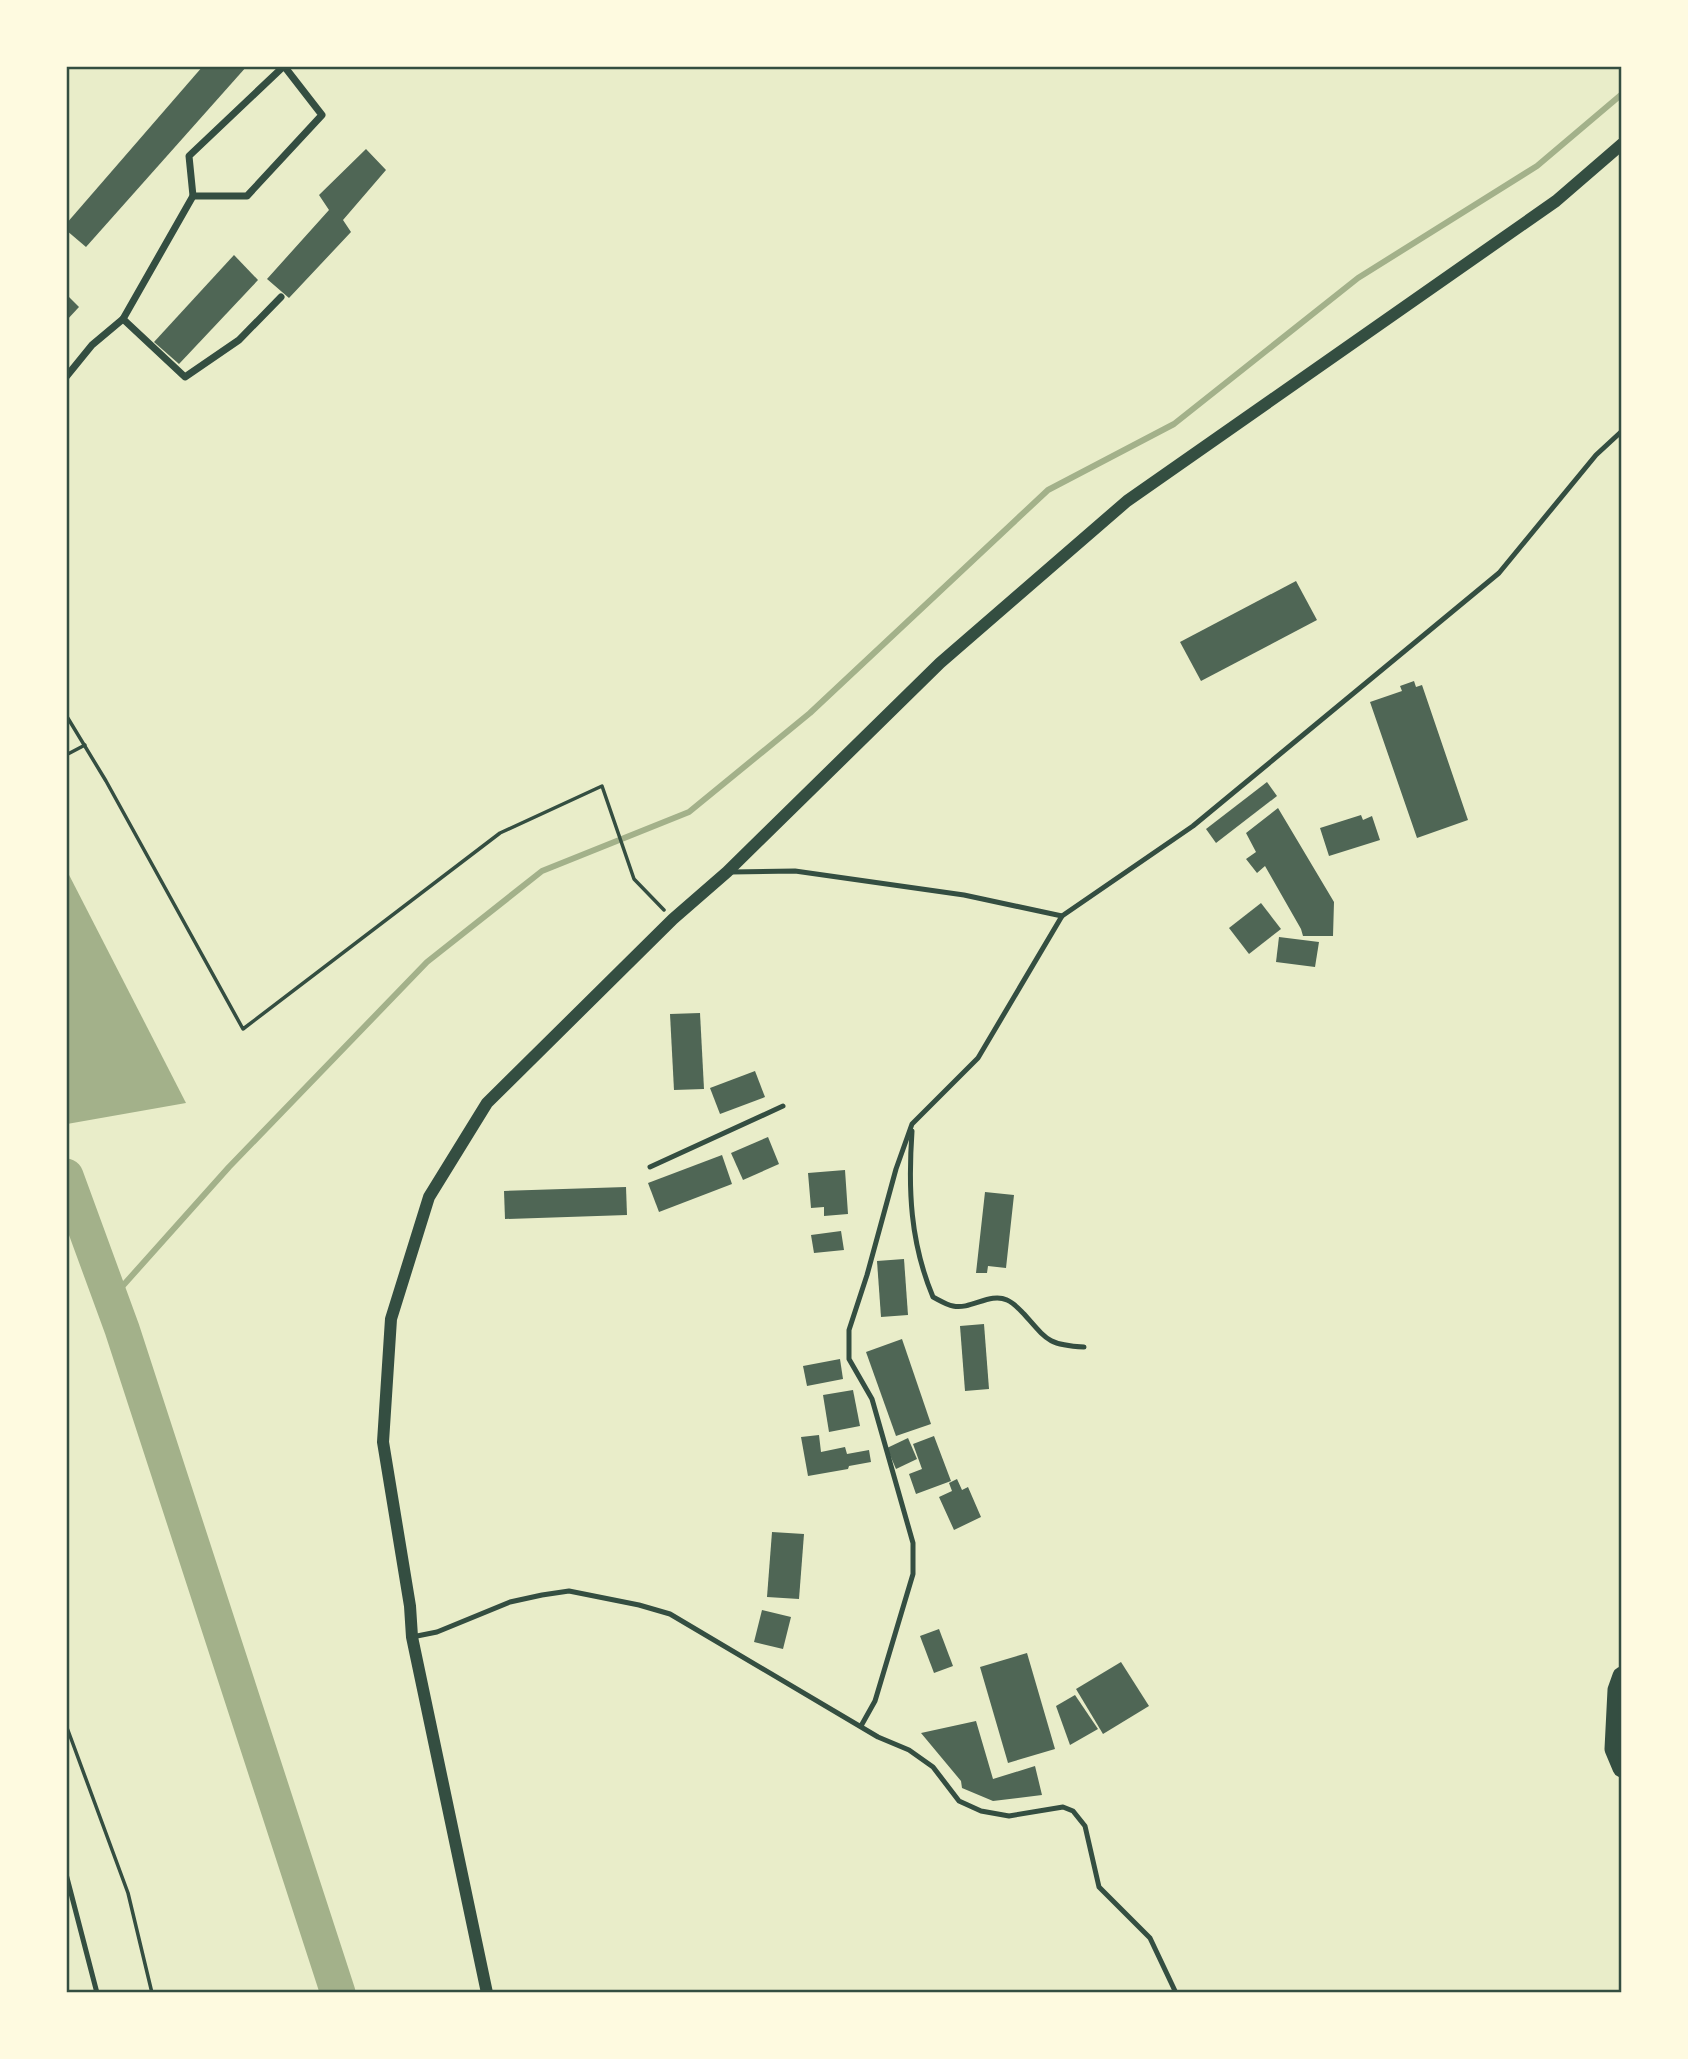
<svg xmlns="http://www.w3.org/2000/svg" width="1688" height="2059" font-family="Helvetica,sans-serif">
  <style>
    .water { fill: #a3b18a }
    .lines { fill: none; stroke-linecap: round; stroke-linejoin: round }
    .stream { stroke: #a3b18a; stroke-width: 6 }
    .river { stroke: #a3b18a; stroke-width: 35 }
    .building { fill: #4f6655 }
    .path { stroke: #344e41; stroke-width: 3.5 }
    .service { stroke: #344e41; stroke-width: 5 }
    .minor { stroke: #344e41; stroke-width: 7 }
    .tertiary { stroke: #344e41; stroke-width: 12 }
    .motorway { stroke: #344e41; stroke-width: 19 }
    .neatline { fill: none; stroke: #344e41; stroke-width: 2.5 }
  </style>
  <rect width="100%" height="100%" fill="#e9edc9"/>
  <polygon class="water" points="66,869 186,1103 67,1124"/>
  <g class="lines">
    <polyline class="stream" points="111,1299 229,1167 427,962 542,871 689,812 810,713 1048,490 1174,424 1358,278 1537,166 1622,94"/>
    <polyline class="river" points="66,1176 122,1329 338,1993"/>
  </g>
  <g class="building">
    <polygon points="203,66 247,66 86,247 66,230 66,224"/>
    <polygon points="366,149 386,170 343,220 351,232 289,298 267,279 329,210 319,195"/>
    <polygon points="234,255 258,280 179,364 154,342"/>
    <polygon points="66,294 79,307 66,321"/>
    <polygon points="1296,581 1317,620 1201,681 1180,642"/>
    <polygon points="1414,681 1416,687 1422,685 1468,820 1417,838 1370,702 1402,691 1400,686"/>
    <polygon points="1267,782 1277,796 1216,843 1206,829"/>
    <polygon points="1278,808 1334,902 1333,936 1303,936 1301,929 1265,866 1257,873 1246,859 1256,852 1246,833"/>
    <polygon points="1361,815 1363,820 1372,816 1380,840 1329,856 1320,828"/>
    <polygon points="1261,903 1281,929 1249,954 1229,928"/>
    <polygon points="1279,937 1319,942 1315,967 1276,962"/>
    <polygon points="700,1013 704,1089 674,1090 670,1014"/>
    <polygon points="755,1071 765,1097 720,1114 710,1088"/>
    <polygon points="768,1137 779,1164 743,1180 731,1153"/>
    <polygon points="722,1155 732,1184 659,1212 648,1183"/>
    <polygon points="845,1170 848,1214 824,1216 824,1207 811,1208 808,1173"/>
    <polygon points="626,1187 627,1215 505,1219 504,1191"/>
    <polygon points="985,1192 1014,1195 1006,1268 988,1266 987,1273 976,1273"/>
    <polygon points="841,1231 844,1250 814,1253 811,1235"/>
    <polygon points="904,1259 908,1315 881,1317 877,1261"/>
    <polygon points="984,1324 989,1389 965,1391 960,1326"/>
    <polygon points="902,1339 931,1424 896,1436 866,1352"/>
    <polygon points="840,1359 843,1379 807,1386 803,1366"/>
    <polygon points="853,1390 860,1426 829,1432 823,1395"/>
    <polygon points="819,1435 821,1452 845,1447 847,1454 869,1450 871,1462 849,1466 848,1469 808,1476 801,1437"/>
    <polygon points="934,1436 951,1481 916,1494 909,1474 922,1469 913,1444"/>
    <polygon points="908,1438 917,1459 896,1469 887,1448"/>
    <polygon points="957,1479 962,1490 968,1487 981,1517 954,1530 939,1497 952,1491 949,1483"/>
    <polygon points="772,1532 804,1534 799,1599 767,1597"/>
    <polygon points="762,1610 791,1617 783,1649 754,1642"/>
    <polygon points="939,1629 953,1666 934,1673 920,1636"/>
    <polygon points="1027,1653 1055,1749 1008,1763 980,1667"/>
    <polygon points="1121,1662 1149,1706 1103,1734 1076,1689"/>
    <polygon points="1075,1695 1098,1729 1070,1745 1056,1706"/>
    <polygon points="976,1721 993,1779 1035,1766 1042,1795 993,1801 962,1788 961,1781 921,1733"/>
  </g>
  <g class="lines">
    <g class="path">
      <polyline points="66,715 106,781 243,1029 500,833 602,786 634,879 664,910"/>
      <polyline points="66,755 85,745"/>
      <polyline points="66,1725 128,1893 152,1993"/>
    </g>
    <g class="service">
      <polyline points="731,872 795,871 964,895 1062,916"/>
      <path d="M912 1131C908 1189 910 1242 933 1297 939 1300 947 1305 953 1306 971 1310 990 1292 1007 1300 1014 1303 1019 1309 1024 1314 1047 1340 1048 1345 1084 1347"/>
      <polyline points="650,1167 783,1106"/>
      <polyline points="412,1637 437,1632 510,1602 542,1595 569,1591 639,1605 670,1614 878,1737 909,1750 933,1767 959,1801 981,1811 1009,1816 1063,1807 1073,1811 1085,1826 1099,1887 1150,1938 1176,1993"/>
      <polyline points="861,1726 875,1701 913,1574 913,1543 872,1399 849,1359 849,1330 867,1275 896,1169 912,1124 978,1058 1062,916 1193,826 1499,573 1596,455 1622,431"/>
      <polyline points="66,1874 97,1993"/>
    </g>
    <g class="minor">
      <polygon points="284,66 322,115 247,196 193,196 189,156"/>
      <polyline points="123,319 185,377 239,340 281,297"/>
      <polyline points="66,377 92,345 123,319 193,196"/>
    </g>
    <polyline class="tertiary" points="487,1993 412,1637 410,1606 383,1442 391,1319 429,1197 487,1103 673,919 727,872 940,663 1127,501 1556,201 1622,144"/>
    <polyline class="motorway" points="1622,1676 1617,1690 1614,1749 1622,1768"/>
  </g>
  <rect width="1688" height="2059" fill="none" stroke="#fefae0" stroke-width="136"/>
  <rect x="68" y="68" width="1552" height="1923" class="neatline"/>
</svg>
